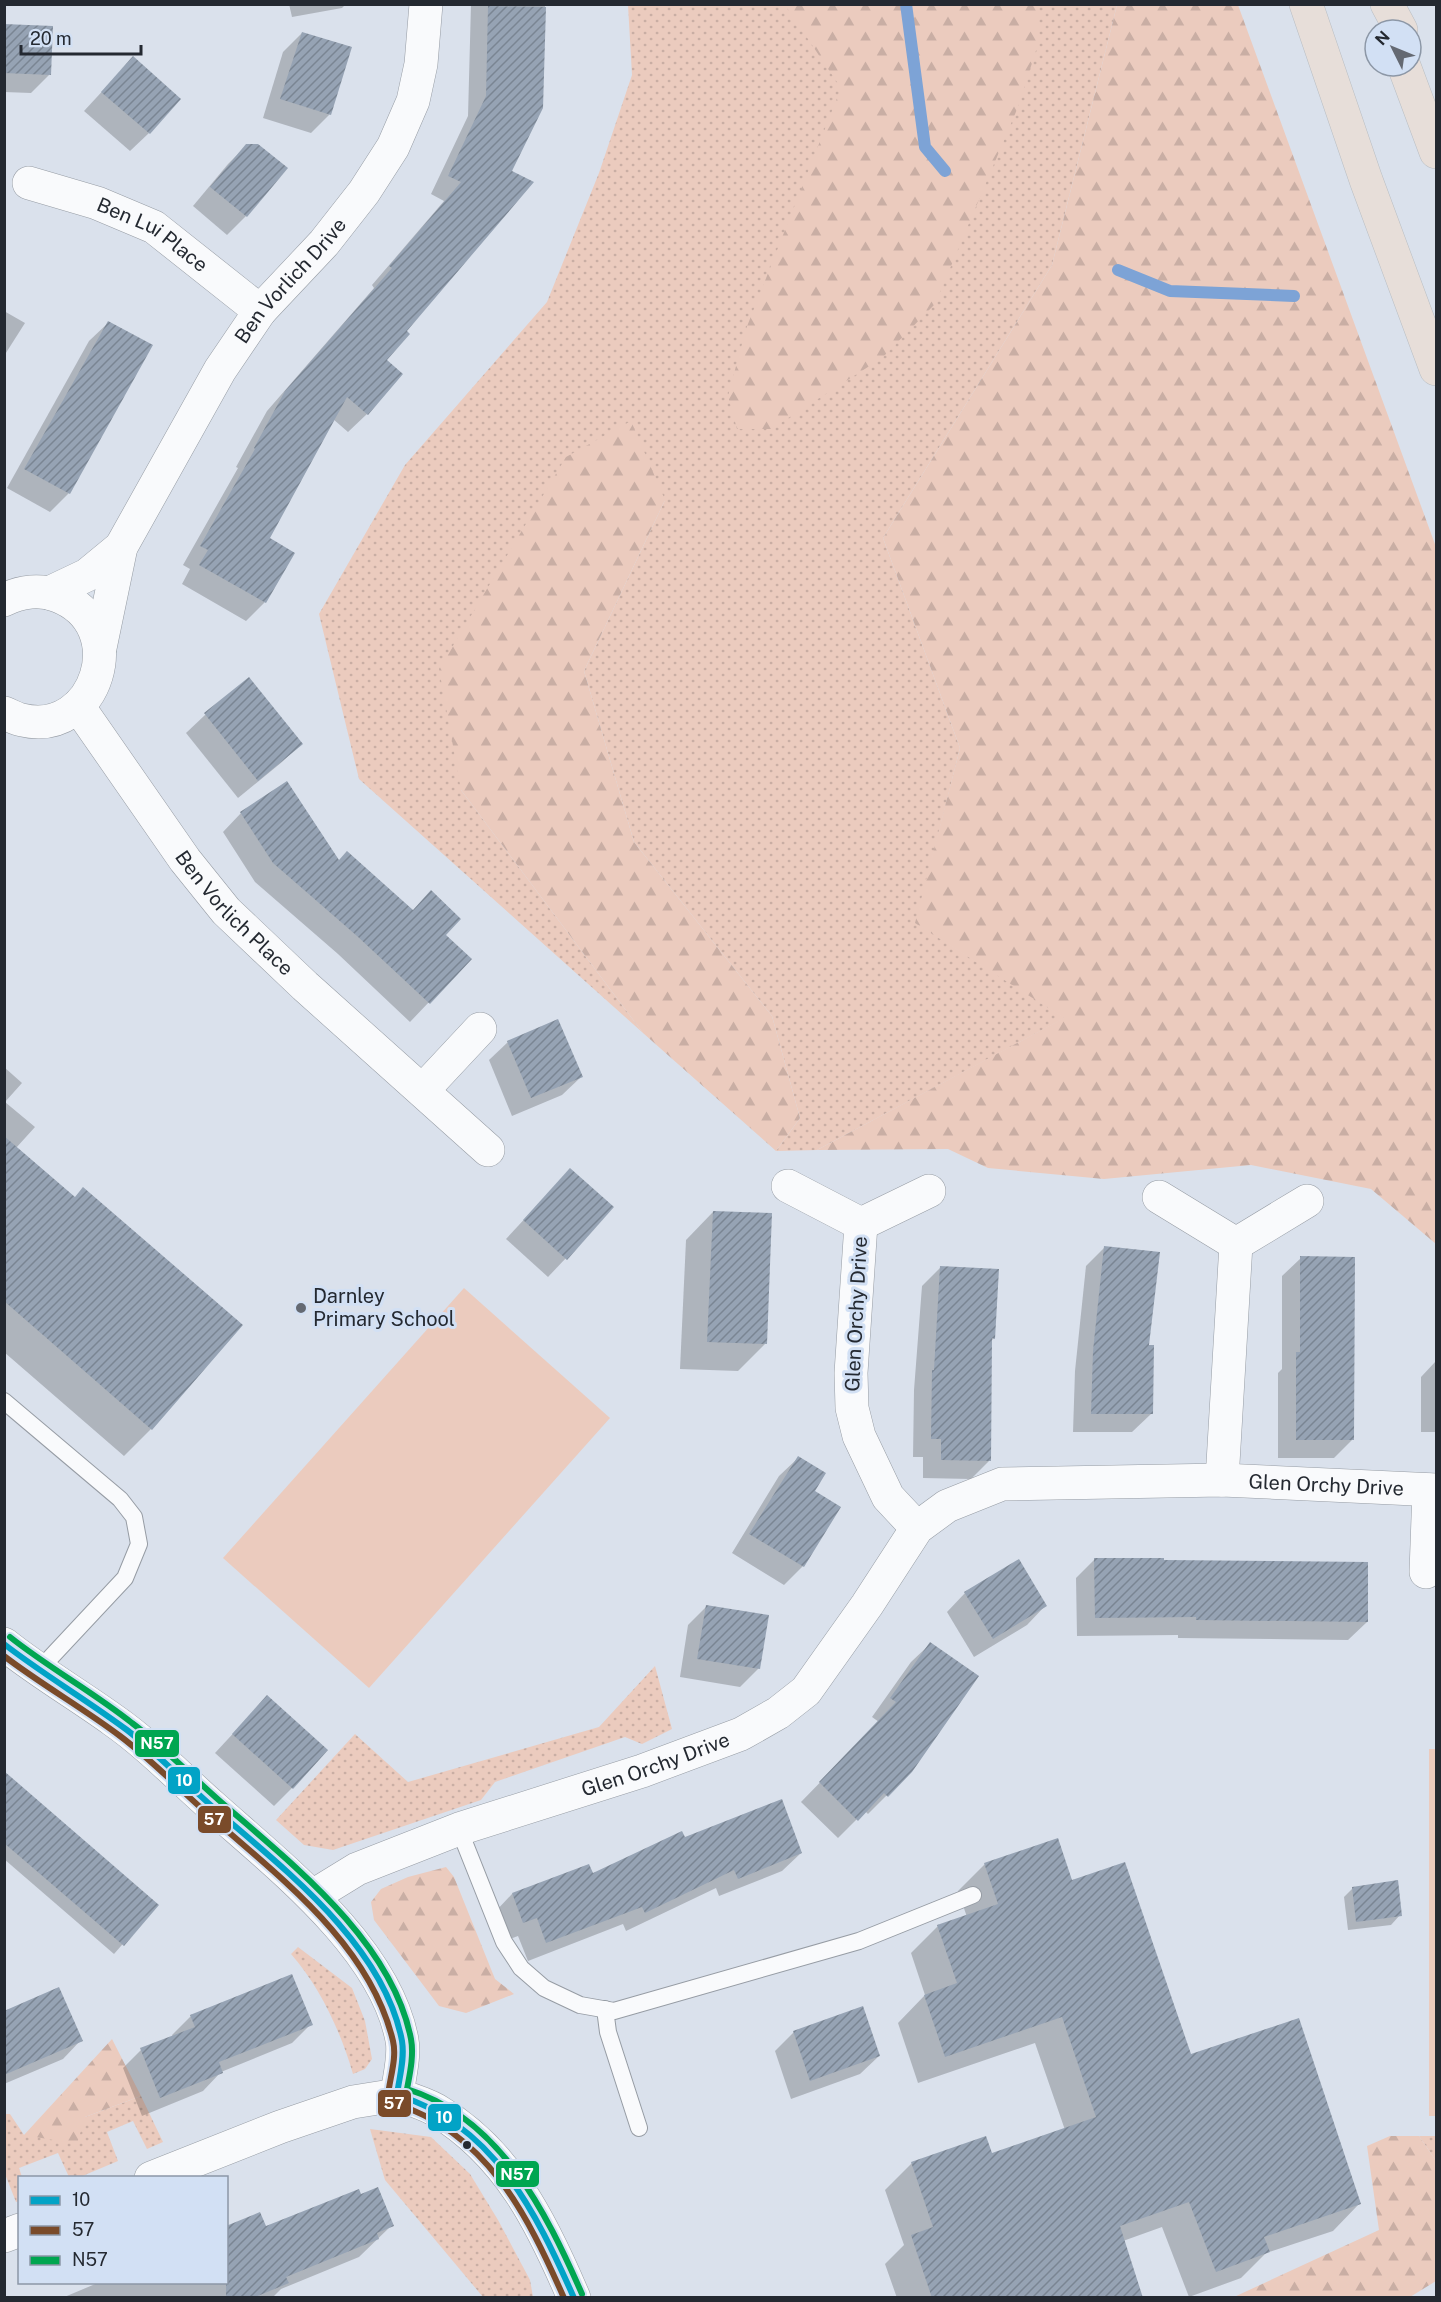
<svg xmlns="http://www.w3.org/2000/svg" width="1441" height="2302" font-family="'Public Sans',sans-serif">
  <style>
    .grass { fill: url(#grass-dots) }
    .forest { fill: url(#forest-firs) }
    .pitch { fill: #ebcbbe }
    .shadow { fill: #0003 }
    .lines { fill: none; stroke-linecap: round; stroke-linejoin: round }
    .stream { stroke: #7da3d6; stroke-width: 12 }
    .building { fill: url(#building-hatch) }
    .service-casing { stroke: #969ca4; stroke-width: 18 }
    .minor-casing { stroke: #969ca4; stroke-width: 34 }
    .tertiary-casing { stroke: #969ca4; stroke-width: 34 }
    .motorway-casing { stroke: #b9bec3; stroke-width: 34 }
    .service { stroke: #f9fafc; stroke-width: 16 }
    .minor { stroke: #f9fafc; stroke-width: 33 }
    .tertiary { stroke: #f9fafc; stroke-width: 33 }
    .motorway { stroke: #e7ded9; stroke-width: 33 }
    .bus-1-casing { stroke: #d2e0f4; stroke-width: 10 }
    .bus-2-casing { stroke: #d2e0f4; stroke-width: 10 }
    .bus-3-casing { stroke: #d2e0f4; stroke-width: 10 }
    .bus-1 { stroke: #02a3c6; stroke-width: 6 }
    .bus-2 { stroke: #7a4b2a; stroke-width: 6 }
    .bus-3 { stroke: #00a651; stroke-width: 6 }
    .poi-dot { fill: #646972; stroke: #d2e0f4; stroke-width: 2 }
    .bus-dot { fill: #242931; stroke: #d2e0f4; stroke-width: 2 }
    .labels { text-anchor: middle; stroke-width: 6; stroke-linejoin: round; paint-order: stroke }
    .street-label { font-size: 20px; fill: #242931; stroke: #d2e0f4 }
    .poi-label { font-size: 20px; fill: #242931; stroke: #d2e0f4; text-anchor: start }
    .line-badge { stroke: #d2e0f4; stroke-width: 2 }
    .badge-label { font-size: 16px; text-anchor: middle; font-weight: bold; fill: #fff }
  </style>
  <defs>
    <pattern id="grass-dots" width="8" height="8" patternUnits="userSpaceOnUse" patternTransform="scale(1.5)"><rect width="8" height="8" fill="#ebcbbe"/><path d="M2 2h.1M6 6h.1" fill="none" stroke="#c9aea4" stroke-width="1.8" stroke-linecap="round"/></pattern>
    <pattern id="forest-firs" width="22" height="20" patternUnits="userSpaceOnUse" patternTransform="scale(1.5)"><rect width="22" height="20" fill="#ebcbbe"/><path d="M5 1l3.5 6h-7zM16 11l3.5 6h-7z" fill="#c9aea4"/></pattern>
    <pattern id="building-hatch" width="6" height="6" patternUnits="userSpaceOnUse" patternTransform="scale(1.5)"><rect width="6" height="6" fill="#96a3b4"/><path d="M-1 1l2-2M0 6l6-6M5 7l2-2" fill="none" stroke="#7a8593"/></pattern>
  </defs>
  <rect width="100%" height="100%" fill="#dae1ec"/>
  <g class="grass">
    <polygon points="628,5 1117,5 1052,265 883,538 960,748 916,923 1065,1018 817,1150 776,1151 800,1118 772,1016 634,842 584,671 665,500 461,790 643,1033 359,779 319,614 405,465 547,302 599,173 632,75"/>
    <polygon points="655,1666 672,1729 642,1744 625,1737 495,1782 481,1800 333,1850 304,1845 276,1820 355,1734 408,1782 599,1727"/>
    <path d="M298 1947 352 1988 365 2021 372 2059 365 2069 353 2074C341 2032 320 1987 291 1954Z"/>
    <polygon points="141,2096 163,2142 147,2149 133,2121 107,2132 118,2161 80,2177 69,2177 58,2153 19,2168 22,2177 20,2178 19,2201 16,2202 5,2174 5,2114 10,2114 24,2135 85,2117"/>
    <polygon points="370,2129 431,2137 470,2174 498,2220 530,2280 533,2297 483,2297 385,2180"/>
    <polygon points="1419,2136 1436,2136 1436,2161"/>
  </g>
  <g class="forest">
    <polygon points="785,5 1039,5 1039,41 1018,107 935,304 882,358 771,429 737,429 728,396 746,329 841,88"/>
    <polygon points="1117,5 1238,5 1436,547 1436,1244 1371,1189 1251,1165 1104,1179 988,1168 948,1149 817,1150 1064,1018 915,923 960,748 883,538 1052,265"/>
    <polygon points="631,421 665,500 584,671 634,842 772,1016 800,1118 776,1151 643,1033 461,790 439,669 566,457"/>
    <polygon points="446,1867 454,1877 495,1979 514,1994 466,2013 439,2006 374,1920 371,1902 381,1889 408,1877"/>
    <polygon points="112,2039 141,2096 85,2117 77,2144 24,2135"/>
    <polygon points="1390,2136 1419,2136 1436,2161 1436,2281 1410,2297 1234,2297 1379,2230 1367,2146"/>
  </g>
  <g class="pitch">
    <polygon points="464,1288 610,1418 369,1688 223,1558"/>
    <rect x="1429" y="1749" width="7" height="367"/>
  </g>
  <g class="shadow">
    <polygon points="289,4 346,4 342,8 292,17"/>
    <polygon points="471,4 545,4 542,107 405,332 385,360 367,414 348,432 333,419 268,539 293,554 265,602 246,621 182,584 190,569 183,565 238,468 236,467 267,411 374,288 372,285 444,201 431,194 468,116"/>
    <polygon points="4,25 50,74 31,93 4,92"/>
    <polygon points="302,33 330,114 311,133 263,118 283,52"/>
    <polygon points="133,58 149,133 130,151 84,111"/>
    <polygon points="247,145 285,168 246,216 227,235 193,206 228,164"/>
    <polygon points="4,311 25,323 4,356"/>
    <polygon points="108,323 69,493 50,512 7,488 89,341"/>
    <polygon points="248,679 301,744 282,762 238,798 186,733 205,715"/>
    <polygon points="241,813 338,862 412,911 444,935 470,959 410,1022 338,954 255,882 223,832"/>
    <polygon points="508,1042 581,1077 562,1095 512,1116 489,1060"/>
    <polygon points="4,1067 22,1083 5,1102 35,1127 16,1148 74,1198 241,1325 151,1429 124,1456 4,1352"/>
    <polygon points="570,1170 566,1258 548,1277 506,1239"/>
    <polygon points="713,1212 765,1344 738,1371 680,1369 686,1240"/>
    <polygon points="1105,1247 1147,1346 1151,1414 1132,1432 1073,1432 1075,1371 1086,1266"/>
    <polygon points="1301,1258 1353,1439 1334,1458 1278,1458 1278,1373 1282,1369 1282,1276"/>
    <polygon points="940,1268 994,1338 991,1341 990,1460 971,1479 923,1478 923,1457 913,1457 914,1390 922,1286"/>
    <polygon points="1436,1361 1436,1432 1421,1432 1421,1377"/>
    <polygon points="798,1458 813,1491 839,1507 803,1566 784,1585 732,1553 779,1476"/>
    <polygon points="1094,1560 1163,1562 1367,1622 1348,1640 1178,1638 1178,1635 1077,1636 1076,1578"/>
    <polygon points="965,1593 1045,1606 1027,1625 974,1657 947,1612"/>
    <polygon points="707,1606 759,1668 740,1687 680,1677 688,1625"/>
    <polygon points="930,1644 911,1771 868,1814 865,1811 838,1838 801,1802 879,1722 872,1717 911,1662"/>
    <polygon points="267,1697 292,1788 274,1806 215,1753"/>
    <polygon points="4,1773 157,1905 114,1954 4,1859"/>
    <polygon points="684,1839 801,1853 782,1871 719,1896 716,1888 626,1931 623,1924 528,1961 518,1936 505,1941 494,1913 512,1894 588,1865 592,1875"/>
    <polygon points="985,1864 1071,1882 1190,2056 1359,2204 1333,2231 1266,2253 1241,2278 1189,2297 1162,2227 1123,2241 1142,2298 897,2298 885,2264 904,2245 885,2190 912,2163 991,2155 1065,2130 1035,2043 918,2083 898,2023 925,1995 911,1953 938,1926 967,1917 958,1891"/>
    <polygon points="1353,1888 1400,1915 1391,1925 1348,1930 1344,1897"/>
    <polygon points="862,2008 879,2056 860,2074 791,2099 775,2051 793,2033"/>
    <polygon points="4,2012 81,2040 63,2059 4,2084"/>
    <polygon points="191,2016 311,2024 292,2043 221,2072 203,2091 142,2116 123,2068 141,2050 173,2037 172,2035"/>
    <polygon points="392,2225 359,2257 281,2289 272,2298 230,2298 229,2296 225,2298 62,2298 100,2282 226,2282 265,2228"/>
  </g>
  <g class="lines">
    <g class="stream">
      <polyline points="906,4 925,147 945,171"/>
      <polyline points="1118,270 1170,291 1294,296"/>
    </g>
  </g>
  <g class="building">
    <polygon points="488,6 546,7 543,108 512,171 534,182 407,331 410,334 387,360 403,374 368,415 347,397 270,538 295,553 266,603 199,565 208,550 200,546 255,449 254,448 285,391 392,268 389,266 461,182 448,176 486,96"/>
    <polygon points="4,24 53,26 51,75 4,73"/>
    <polygon points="302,32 352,47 331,115 280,99"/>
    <polygon points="133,56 181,99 150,134 101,92"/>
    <polygon points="246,144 258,144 288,168 247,217 210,187"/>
    <polygon points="108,321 153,345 70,494 24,469"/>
    <polygon points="249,677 303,744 258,781 204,713"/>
    <polygon points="287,781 339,860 347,851 413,910 431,890 461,919 446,935 472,959 430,1004 357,936 273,863 240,812"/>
    <polygon points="558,1019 583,1077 531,1098 507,1041"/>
    <polygon points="4,1136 75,1197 83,1187 243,1325 152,1430 4,1301"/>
    <polygon points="570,1168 614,1207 567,1260 523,1220"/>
    <polygon points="713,1211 772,1213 767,1344 707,1342"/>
    <polygon points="1104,1246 1160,1252 1149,1345 1154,1345 1153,1414 1091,1414 1093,1351"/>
    <polygon points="1300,1256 1355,1257 1354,1440 1296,1440 1296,1352 1300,1352"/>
    <polygon points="940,1266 999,1269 995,1339 992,1338 991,1461 941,1460 941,1439 931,1439 932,1370 934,1370"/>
    <polygon points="798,1456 826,1473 815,1491 841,1507 804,1567 749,1534"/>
    <polygon points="1094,1558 1164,1558 1164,1560 1368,1562 1368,1622 1196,1620 1196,1617 1095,1618"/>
    <polygon points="1019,1559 1047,1606 993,1639 964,1592"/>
    <polygon points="706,1605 769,1615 760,1669 697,1659"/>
    <polygon points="930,1642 979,1676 912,1772 888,1797 884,1793 858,1821 819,1782 896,1702 890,1698"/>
    <polygon points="267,1695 328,1750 293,1789 232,1734"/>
    <polygon points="4,1771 159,1905 124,1946 4,1843"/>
    <polygon points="782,1799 802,1853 738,1879 734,1870 645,1913 642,1907 546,1943 537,1918 523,1923 512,1893 589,1864 593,1873 682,1831 685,1837"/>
    <polygon points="1058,1838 1072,1880 1125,1862 1191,2054 1299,2018 1361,2204 1264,2237 1270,2252 1216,2272 1189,2202 1120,2226 1143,2298 932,2298 911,2235 933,2227 911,2162 986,2136 992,2153 1096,2117 1062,2017 945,2057 924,1995 957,1983 937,1925 998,1904 984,1863"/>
    <polygon points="1398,1880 1402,1916 1356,1922 1352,1887"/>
    <polygon points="292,1974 313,2025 219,2062 223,2073 160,2098 140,2048 195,2027 190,2015"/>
    <polygon points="59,1987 83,2041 4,2075 4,2011"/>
    <polygon points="863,2006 880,2056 810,2081 793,2031"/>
    <polygon points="378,2187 394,2226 377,2233 379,2239 286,2277 289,2283 253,2298 226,2298 226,2226 260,2212 266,2226 359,2189 361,2194"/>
  </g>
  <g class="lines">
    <g class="service-casing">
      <g id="service">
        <polyline points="4,1401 120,1499 134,1517 139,1544 125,1578 38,1671"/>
        <polyline points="459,1829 504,1942 521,1968 544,1988 580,2005 614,2011 859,1941 973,1895"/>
        <polyline points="605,2009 608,2032 639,2128"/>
      </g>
    </g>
    <g class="minor-casing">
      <g id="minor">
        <path id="s1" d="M29 183 97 203 154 227 260 311"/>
        <polyline points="49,593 87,575 121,547"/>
        <path d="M4 600C21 591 41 589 58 596 133 625 97 738 22 720 16 719 10 715 4 713"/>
        <path id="s2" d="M100 648 121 547 220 370 260 311 324 243 364 192 393 147 413 101 421 64 426 4"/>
        <path id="s3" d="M78 706 185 860 226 911 305 986 488 1150"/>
        <polyline points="423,1090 480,1029"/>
        <polyline points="788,1186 861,1224 929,1191"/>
        <polyline points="1159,1197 1236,1244 1307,1201"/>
        <polyline points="861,1224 851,1373 852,1408 859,1436 888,1497 917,1528"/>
        <polyline points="1222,1480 1236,1244"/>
        <polyline points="1426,1572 1429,1490"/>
        <path id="s4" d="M313 1896 357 1869 459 1829 642 1771 741 1734 778 1713 806 1691 867 1605 917 1528 947 1506 1002 1484 1222 1480 1436 1490"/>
        <polyline points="151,2178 280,2127 353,2102 397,2095"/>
        <polyline points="4,2236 20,2230"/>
      </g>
    </g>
    <g class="tertiary-casing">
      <path id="tertiary" d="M4 1644C39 1672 77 1694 113 1720 149 1745 180 1778 213 1807 279 1866 385 1948 402 2040 405 2056 399 2078 397 2095 410 2099 424 2103 436 2110 508 2153 542 2223 574 2298"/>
    </g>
    <g class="motorway-casing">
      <g id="motorway">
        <polyline points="1306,4 1366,180 1436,369"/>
        <polyline points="1387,4 1401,30"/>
        <polyline points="1404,66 1436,152"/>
      </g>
    </g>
    <use href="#service" class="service"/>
    <use href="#minor" class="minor"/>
    <use href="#tertiary" class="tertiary"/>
    <use href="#motorway" class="motorway"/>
    <g class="bus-1-casing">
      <path id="bus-1" d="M4 1644C44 1675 87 1700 127 1730 158 1754 185 1783 215 1809 284 1869 384 1945 402 2041 405 2059 399 2078 397 2095 493 2124 536 2212 574 2298"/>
    </g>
    <g class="bus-2-casing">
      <path id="bus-2" d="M4 1656C42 1685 83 1708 120 1736 152 1760 179 1789 209 1815 279 1877 370 1944 393 2041 397 2058 390 2077 388 2095L394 2103C487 2133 527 2214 564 2298"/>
    </g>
    <g class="bus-3-casing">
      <path id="bus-3" d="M10 1637C49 1668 93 1692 132 1723 164 1747 191 1776 221 1802 292 1864 392 1941 411 2039 414 2055 410 2073 407 2089 500 2118 546 2212 582 2294"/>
    </g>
    <use href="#bus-1" class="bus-1"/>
    <use href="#bus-2" class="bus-2"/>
    <use href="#bus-3" class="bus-3"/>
  </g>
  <circle class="poi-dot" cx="301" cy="1308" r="6"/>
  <circle class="bus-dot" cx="467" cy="2145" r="5"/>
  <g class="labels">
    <g class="street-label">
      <text dy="7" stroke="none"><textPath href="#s1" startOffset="135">Ben Lui Place</textPath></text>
      <text dy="7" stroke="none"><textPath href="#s2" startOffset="420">Ben Vorlich Drive</textPath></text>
      <text dy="7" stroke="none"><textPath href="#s3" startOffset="260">Ben Vorlich Place</textPath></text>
      <text transform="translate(856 1314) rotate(-87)" y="7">Glen Orchy Drive</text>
      <text dy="7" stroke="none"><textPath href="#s4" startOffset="1155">Glen Orchy Drive</textPath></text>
      <text dy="7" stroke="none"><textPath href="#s4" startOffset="368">Glen Orchy Drive</textPath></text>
    </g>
    <g class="poi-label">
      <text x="313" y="1303">Darnley<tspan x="313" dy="23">Primary School</tspan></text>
    </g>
  </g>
  <g class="line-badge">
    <rect x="134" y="1729" width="46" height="29" rx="6" fill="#00a651"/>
    <rect x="167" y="1766" width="34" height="29" rx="6" fill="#02a3c6"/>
    <rect x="197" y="1805" width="35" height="29" rx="6" fill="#7a4b2a"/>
    <rect x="377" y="2089" width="35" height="29" rx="6" fill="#7a4b2a"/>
    <rect x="427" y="2103" width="35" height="29" rx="6" fill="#02a3c6"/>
    <rect x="495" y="2160" width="45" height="28" rx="6" fill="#00a651"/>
  </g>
  <g class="badge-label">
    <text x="157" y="1749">N57</text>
    <text x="184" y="1786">10</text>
    <text x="214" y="1825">57</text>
    <text x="394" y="2109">57</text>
    <text x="444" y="2123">10</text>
    <text x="517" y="2180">N57</text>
  </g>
  <rect width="1441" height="2302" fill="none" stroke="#242931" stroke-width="12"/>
  <rect x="18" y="2176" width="210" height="108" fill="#d2e0f4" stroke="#8c97a6" stroke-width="1.5"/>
  <rect x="30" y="2196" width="30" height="9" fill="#02a3c6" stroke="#8c97a6" stroke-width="1.5"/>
  <text x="72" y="2206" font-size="18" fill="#242931">10</text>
  <rect x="30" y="2226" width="30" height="9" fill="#7a4b2a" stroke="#8c97a6" stroke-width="1.5"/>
  <text x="72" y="2236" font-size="18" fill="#242931">57</text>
  <rect x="30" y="2256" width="30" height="9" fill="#00a651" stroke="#8c97a6" stroke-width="1.5"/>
  <text x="72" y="2266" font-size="18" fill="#242931">N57</text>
  <g transform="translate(1393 48) rotate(313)"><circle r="28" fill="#d2e0f4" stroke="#8c97a6" stroke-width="1.5"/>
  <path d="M0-4.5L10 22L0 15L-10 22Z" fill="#646972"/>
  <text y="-9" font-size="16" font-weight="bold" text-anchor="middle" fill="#242931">N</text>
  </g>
  <path d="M21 45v9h120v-9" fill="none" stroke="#242931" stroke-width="3"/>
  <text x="30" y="45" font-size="18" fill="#242931" stroke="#d2e0f4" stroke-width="4.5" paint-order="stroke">20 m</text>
</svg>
